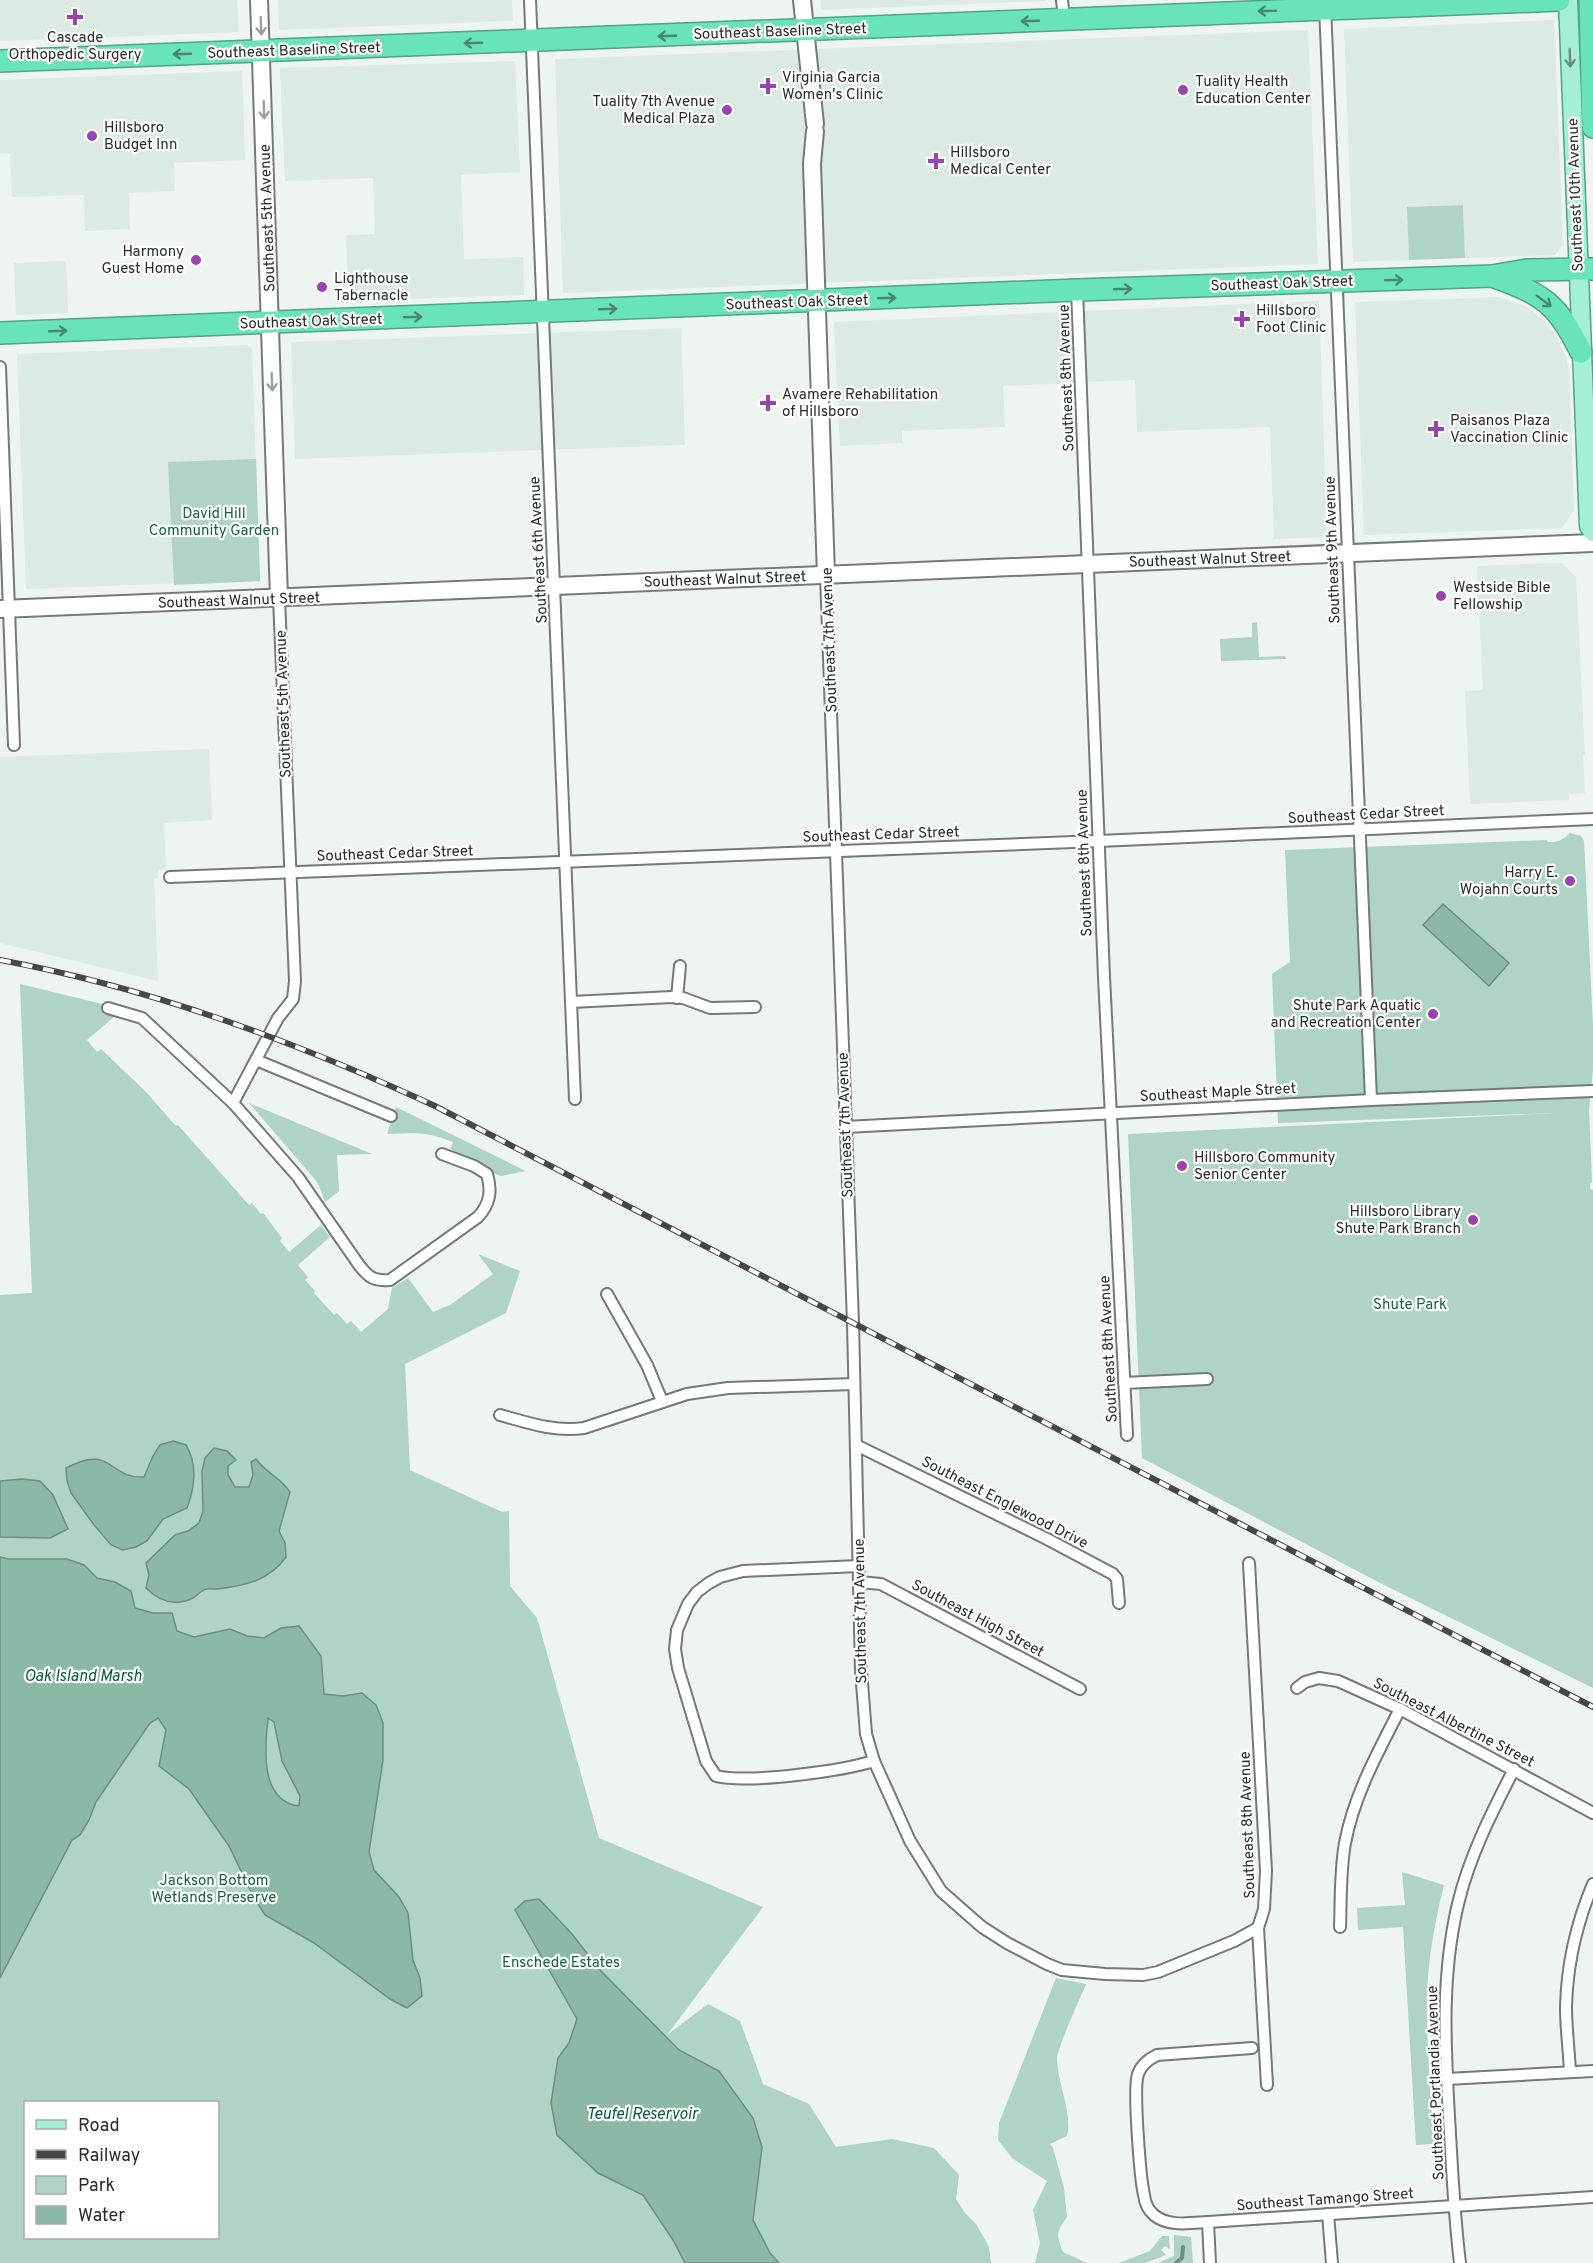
<svg xmlns="http://www.w3.org/2000/svg" width="1593" height="2263" font-family="Overpass,sans-serif">
  <style>
    .built { fill: #dbeae3 }
    .green { fill: #afd3c4; fill-rule: evenodd }
    .water { fill: #8cb8a6; stroke: #6e8e81; stroke-width: 1.5; fill-rule: evenodd }
    .lines { fill: none; stroke-linecap: round; stroke-linejoin: round }
    .stream { stroke: #6e8e81; stroke-width: 4 }
    .street-casing { stroke: #747a77; stroke-width: 14 }
    .secondary-casing { stroke: #747a77; stroke-width: 20 }
    .primary-casing { stroke: #52a388; stroke-width: 21 }
    .highway-casing { stroke: #52a388; stroke-width: 24 }
    .street { stroke: #fff; stroke-width: 10 }
    .secondary { stroke: #fff; stroke-width: 16 }
    .primary { stroke: #a5efd6; stroke-width: 18 }
    .highway { stroke: #69e4ba; stroke-width: 21 }
    .rail-casing { stroke: #444846; stroke-width: 6 }
    .rail { stroke: #fff; stroke-width: 4; stroke-dasharray: 11; stroke-linecap: butt }
    .oneway { stroke: #488872 }
    .oneway2 { stroke: #9ea09f }
    .oneway3 { stroke: #668d80 }
    .poi-dot { fill: #9843b1; stroke: #fff; stroke-width: 2 }
    .labels { text-anchor: middle; stroke-width: 4.5; stroke-linejoin: round; paint-order: stroke }
    .street-label { font-size: 15px; fill: #282b2a; stroke: #fff }
    .poi-label { font-size: 15px; fill: #282b2a; stroke: #fff; text-anchor: start }
    .park-label { font-size: 15px; fill: #13624b; stroke: #fff }
    .water-label { font-size: 16px; font-style: italic; fill: #035a43; stroke: #fff }
  </style>
  <rect width="100%" height="100%" fill="#eef4f1"/>
  <g class="built">
    <polygon points="0,0 237,0 239,32 0,41"/>
    <polygon points="278,0 512,0 513,21 279,30"/>
    <polygon points="821,0 1046,0 1046,1 821,10"/>
    <polygon points="1554,20 1563,245 1555,255 1465,258 1463,205 1407,207 1409,260 1353,262 1344,29"/>
    <polygon points="1308,30 1318,264 563,293 555,59"/>
    <polygon points="515,61 520,172 461,175 464,259 523,257 524,295 349,301 346,235 375,234 373,178 285,181 280,68"/>
    <polygon points="242,71 245,160 174,163 175,191 129,193 130,229 85,231 84,195 12,197 10,153 0,153 0,80"/>
    <polygon points="66,261 68,313 16,315 14,263"/>
    <polygon points="1498,297 1524,305 1542,318 1556,335 1566,357 1569,370 1574,510 1562,528 1364,535 1355,302"/>
    <polygon points="1319,301 1327,537 1274,539 1270,427 1137,432 1135,380 1003,386 1005,427 902,431 902,443 840,446 834,322"/>
    <polygon points="681,328 685,445 295,459 291,342"/>
    <polygon points="247,345 252,349 260,580 26,589 17,354"/>
    <polygon points="1562,563 1576,577 1585,755 1583,755 1585,793 1569,794 1569,800 1470,804 1465,691 1483,690 1477,566"/>
    <polygon points="209,749 212,820 164,823 166,869 158,870 158,878 154,878 158,981 0,943 0,757"/>
  </g>
  <g class="green">
    <polygon points="1463,205 1465,258 1409,260 1407,207"/>
    <polygon points="256,459 260,581 174,585 168,462"/>
    <polygon points="1257,622 1259,657 1285,656 1286,659 1221,661 1220,639 1252,637 1252,623"/>
    <path d="M1570 833 1581 836 1584 841 1593 1026V1070L1589 1110 1592 1182 1590 1183V1189L1593 1190V1688L1382 1584 1142 1458 1128 1134 1556 1113 1278 1123 1272 974 1290 962 1285 850 1547 840 1548 842C1558 842 1562 841 1570 833Z"/>
    <path d="M20 984 123 1009 87 1040 97 1052 101 1049 146 1092 176 1126 178 1125 249 1205 252 1203 261 1214 263 1213 282 1238 280 1241 289 1252 321 1225 330 1237 298 1265 308 1277 305 1280 315 1291 314 1293 334 1315 337 1313 347 1324 351 1321 361 1332 388 1309 392 1288 408 1278 433 1312 450 1305 493 1274 478 1254 520 1271 506 1313 405 1364 410 1470 502 1512 509 1511 510 1586 537 1618 599 1838 763 1907 667 2035 708 2004 740 2021 763 2084 809 2104 836 2147 892 2139 934 2148 959 2175 956 2199 965 2213 976 2224 989 2247 991 2263H0V1295L32 1293ZM666 2038 679 2050 719 2071 757 2178 755 2204ZM26 2102H218V2238H26Z"/>
    <polygon points="249,1103 372,1154 337,1155 339,1191 325,1202 319,1186 313,1177"/>
    <path d="M396 1107 526 1171 501 1176 492 1173 484 1164 453 1152 451 1148 453 1142C427 1131 413 1133 387 1134Z"/>
    <path d="M1402 1872 1444 1885C1435 1921 1428 1958 1427 1995 1426 2045 1431 2095 1434 2144L1416 2145 1403 1927 1358 1930 1357 1908 1405 1905Z"/>
    <path d="M1056 1978 1086 1984C1080 1999 1058 2046 1057 2058 1057 2082 1073 2115 1067 2136L1050 2144 1053 2148 1064 2188 1067 2217C1056 2232 1056 2235 1063 2252L1087 2263H1035L1040 2243 1033 2210 1047 2181 1012 2158 998 2140 999 2123Z"/>
    <polygon points="1174,2235 1191,2237 1193,2263 1158,2263 1174,2256"/>
    <polygon points="1162,2236 1169,2236 1170,2249 1165,2246 1161,2250 1166,2255 1145,2263 1119,2263 1150,2251"/>
  </g>
  <g class="water">
    <polygon points="1443,904 1509,963 1489,986 1423,925"/>
    <path d="M173 1441 186 1445C198 1465 195 1487 187 1508L163 1519 147 1541 136 1547 123 1550 111 1545 94 1525 71 1493 67 1481 66 1468C113 1443 108 1479 144 1477L153 1456 160 1445Z"/>
    <path d="M214 1448 227 1451 236 1460 228 1466V1475L235 1487H249L253 1475 251 1462 256 1459C266 1473 280 1477 290 1492L279 1531 285 1543 286 1557C270 1580 245 1586 217 1589 213 1589 207 1588 204 1590 199 1592 197 1596 193 1598 175 1607 159 1601 146 1588L149 1575 146 1563 175 1535 188 1531 199 1523 203 1511 202 1471 205 1458Z"/>
    <polygon points="22,1479 40,1481 53,1495 68,1529 50,1538 0,1537 0,1481"/>
    <path d="M0 1557 9 1559H67L84 1565 97 1578 115 1582 131 1591 135 1608 153 1613H172L177 1631 194 1637 230 1629 247 1636 264 1638 281 1628 299 1626 321 1656 324 1694 343 1696 362 1693 376 1705 383 1723V1760L369 1852 374 1870 399 1897 408 1913 413 1960 420 1978 422 1996 407 2008 390 1999 314 1943 265 1915 255 1900 229 1846 189 1789 159 1766 166 1730 158 1718 150 1723 96 1802 89 1820 80 1835 72 1840 0 1978ZM268 1718 274 1722 282 1761 300 1796 299 1806C259 1801 265 1746 268 1718Z"/>
    <polygon points="539,1899 572,1934 600,1970 679,2050 719,2071 753,2118 762,2147 753,2220 770,2253 779,2263 685,2263 673,2240 643,2195 598,2173 557,2135 551,2103 558,2058 569,2043 577,2019 515,1910 525,1901"/>
  </g>
  <g class="lines">
    <polyline class="stream" points="1176,2263 1182,2258 1183,2247"/>
    <g class="street-casing">
      <g id="street">
        <path d="M530 0C542 366 561 732 575 1099"/>
        <polyline points="1062,0 1064,19"/>
        <polyline points="1325,6 1371,1100"/>
        <polyline points="1077,290 1104,977 1127,1435"/>
        <polyline points="0,367 14,745"/>
        <polyline points="826,575 853,1323 861,1670 866,1734 874,1761 910,1841 941,1891 982,1927 1007,1943 1047,1964 1062,1970 1105,1974 1143,1975 1158,1972 1234,1941 1258,1928"/>
        <polyline points="170,877 1099,841 1593,819"/>
        <polyline points="677,998 680,966"/>
        <polyline points="571,1002 672,997 683,998 710,1008 755,1007"/>
        <path d="M108 1008 142 1018 233 1103 298 1177 359 1265C369 1278 374 1281 390 1280L478 1217C490 1204 492 1191 487 1174L474 1166 442 1154"/>
        <polyline points="256,1060 391,1116"/>
        <polyline points="233,1103 278,1018 293,999 295,981 279,598"/>
        <polyline points="845,1127 1371,1100 1593,1091"/>
        <polyline points="607,1294 647,1365 662,1401"/>
        <polyline points="1124,1383 1207,1379"/>
        <path d="M500 1415C529 1423 554 1432 584 1428L687 1394 728 1388 854 1384"/>
        <polyline points="856,1445 1047,1539 1113,1574 1117,1579 1119,1603"/>
        <polyline points="1249,1563 1266,1871 1264,1909 1258,1928 1267,2085"/>
        <path d="M859 1566 743 1571 720 1577 709 1583 697 1592 688 1604 677 1630 675 1649 678 1668 706 1761 716 1776C748 1784 841 1771 874 1761"/>
        <polyline points="859,1582 881,1584 1080,1689"/>
        <polyline points="1297,1688 1305,1682 1319,1678 1338,1681 1400,1709 1593,1813"/>
        <path d="M1340 1927C1341 1899 1340 1871 1345 1843 1354 1795 1378 1752 1400 1709"/>
        <path d="M1252 2048 1157 2055C1149 2059 1141 2065 1138 2074 1133 2088 1140 2177 1144 2195 1145 2203 1148 2210 1154 2215 1168 2227 1190 2223 1208 2222L1593 2197"/>
        <path d="M1570 2072C1569 2050 1566 2028 1566 2007 1567 1966 1577 1922 1593 1884"/>
        <polyline points="1447,2079 1593,2071"/>
        <polyline points="1328,2214 1332,2263"/>
        <polyline points="1208,2222 1210,2263"/>
        <path d="M1460 2263C1454 2215 1452 2166 1449 2117 1445 2045 1441 1975 1458 1904 1469 1857 1492 1812 1514 1769"/>
      </g>
    </g>
    <g class="secondary-casing">
      <g id="secondary">
        <polyline points="259,0 279,598"/>
        <polyline points="802,0 815,124"/>
        <polyline points="815,131 812,164 826,575"/>
        <polyline points="0,609 1593,543"/>
      </g>
    </g>
    <g class="primary-casing">
      <polyline id="primary" points="1568,0 1589,526 1593,532"/>
    </g>
    <g class="highway-casing">
      <g id="highway">
        <polyline points="1590,0 1593,127"/>
        <polyline points="0,61 1559,0"/>
        <path d="M1492 276C1544 295 1556 302 1581 352"/>
        <polyline points="0,333 1077,290 1492,276 1527,270 1593,269"/>
      </g>
    </g>
    <use href="#street" class="street"/>
    <use href="#secondary" class="secondary"/>
    <use href="#primary" class="primary"/>
    <use href="#highway" class="highway"/>
    <g class="rail-casing">
      <path id="rail" d="M0 960C151 988 296 1042 435 1106L1593 1707"/>
    </g>
    <use href="#rail" class="rail"/>
  </g>
  <defs><path id="oneway-shaft" d="M-6 0H5M1.5-3L5.5 0L1.5 3" fill="none" stroke-width="1.6" stroke-linecap="round" stroke-linejoin="round" transform="scale(1.5)"/></defs>
  <g class="oneway">
    <use href="#oneway-shaft" transform="translate(1267 11) rotate(178)"/>
    <use href="#oneway-shaft" transform="translate(1030 21) rotate(178)"/>
    <use href="#oneway-shaft" transform="translate(667 36) rotate(178)"/>
    <use href="#oneway-shaft" transform="translate(473 43) rotate(178)"/>
    <use href="#oneway-shaft" transform="translate(182 54) rotate(178)"/>
    <use href="#oneway-shaft" transform="translate(1394 280) rotate(-2)"/>
    <use href="#oneway-shaft" transform="translate(1123 289) rotate(-2)"/>
    <use href="#oneway-shaft" transform="translate(887 298) rotate(-2)"/>
    <use href="#oneway-shaft" transform="translate(1544 301) rotate(37)"/>
    <use href="#oneway-shaft" transform="translate(608 309) rotate(-2)"/>
    <use href="#oneway-shaft" transform="translate(413 317) rotate(-2)"/>
    <use href="#oneway-shaft" transform="translate(58 331) rotate(-2)"/>
  </g>
  <g class="oneway2">
    <use href="#oneway-shaft" transform="translate(261 26) rotate(88)"/>
    <use href="#oneway-shaft" transform="translate(264 110) rotate(88)"/>
    <use href="#oneway-shaft" transform="translate(272 382) rotate(88)"/>
  </g>
  <use class="oneway3" href="#oneway-shaft" transform="translate(1570 58) rotate(88)"/>
  <g class="poi-dot">
    <path d="M72 8h6v6h6v6h-6v6h-6v-6h-6v-6h6z"/>
    <path d="M765 77h6v6h6v6h-6v6h-6v-6h-6v-6h6z"/>
    <circle cx="1183" cy="90" r="6"/>
    <circle cx="727" cy="110" r="6"/>
    <circle cx="92" cy="136" r="6"/>
    <path d="M933 152h6v6h6v6h-6v6h-6v-6h-6v-6h6z"/>
    <circle cx="196" cy="260" r="6"/>
    <circle cx="322" cy="287" r="6"/>
    <path d="M1239 310h6v6h6v6h-6v6h-6v-6h-6v-6h6z"/>
    <path d="M765 394h6v6h6v6h-6v6h-6v-6h-6v-6h6z"/>
    <path d="M1433 420h6v6h6v6h-6v6h-6v-6h-6v-6h6z"/>
    <circle cx="1441" cy="596" r="6"/>
    <circle cx="1570" cy="881" r="6"/>
    <circle cx="1433" cy="1014" r="6"/>
    <circle cx="1182" cy="1166" r="6"/>
    <circle cx="1473" cy="1220" r="6"/>
  </g>
  <g class="labels">
    <g class="street-label">
      <text transform="translate(780 31) rotate(-2)" y="5">Southeast Baseline Street</text>
      <text transform="translate(294 50) rotate(-2)" y="5">Southeast Baseline Street</text>
      <text transform="translate(1575 195) rotate(-92)" y="5">Southeast 10th Avenue</text>
      <text transform="translate(267 218) rotate(-92)" y="5">Southeast 5th Avenue</text>
      <text transform="translate(1282 283) rotate(-2)" y="5">Southeast Oak Street</text>
      <text transform="translate(797 302) rotate(-2)" y="5">Southeast Oak Street</text>
      <text transform="translate(311 321) rotate(-2)" y="5">Southeast Oak Street</text>
      <text transform="translate(1066 378) rotate(-92)" y="5">Southeast 8th Avenue</text>
      <text transform="translate(538 550) rotate(-93)" y="5">Southeast 6th Avenue</text>
      <text transform="translate(1332 550) rotate(-92)" y="5">Southeast 9th Avenue</text>
      <text transform="translate(1210 559) rotate(-2)" y="5">Southeast Walnut Street</text>
      <text transform="translate(725 579) rotate(-2)" y="5">Southeast Walnut Street</text>
      <text transform="translate(239 600) rotate(-2)" y="5">Southeast Walnut Street</text>
      <text transform="translate(829 640) rotate(-92)" y="5">Southeast 7th Avenue</text>
      <text transform="translate(283 704) rotate(-92)" y="5">Southeast 5th Avenue</text>
      <text transform="translate(1366 814) rotate(-3)" y="5">Southeast Cedar Street</text>
      <text transform="translate(881 834) rotate(-2)" y="5">Southeast Cedar Street</text>
      <text transform="translate(395 853) rotate(-2)" y="5">Southeast Cedar Street</text>
      <text transform="translate(1084 863) rotate(-92)" y="5">Southeast 8th Avenue</text>
      <text transform="translate(1218 1092) rotate(-3)" y="5">Southeast Maple Street</text>
      <text transform="translate(845 1125) rotate(-92)" y="5">Southeast 7th Avenue</text>
      <text transform="translate(1108 1349) rotate(-93)" y="5">Southeast 8th Avenue</text>
      <text transform="translate(1005 1502) rotate(27)" y="5">Southeast Englewood Drive</text>
      <text transform="translate(860 1611) rotate(-91)" y="5">Southeast 7th Avenue</text>
      <text transform="translate(978 1618) rotate(28)" y="5">Southeast High Street</text>
      <text transform="translate(1454 1722) rotate(27)" y="5">Southeast Albertine Street</text>
      <text transform="translate(1247 1825) rotate(-92)" y="5">Southeast 8th Avenue</text>
      <text transform="translate(1435 2083) rotate(-92)" y="5">Southeast Portlandia Avenue</text>
      <text transform="translate(1325 2199) rotate(-4)" y="5">Southeast Tamango Street</text>
    </g>
    <g class="poi-label">
      <text x="75" y="42" text-anchor="middle">Cascade<tspan x="75" dy="17">Orthopedic Surgery</tspan></text>
      <text x="782" y="82">Virginia Garcia<tspan x="782" dy="17">Women's Clinic</tspan></text>
      <text x="1195" y="86">Tuality Health<tspan x="1195" dy="17">Education Center</tspan></text>
      <text x="715" y="106" text-anchor="end">Tuality 7th Avenue<tspan x="715" dy="17">Medical Plaza</tspan></text>
      <text x="104" y="132">Hillsboro<tspan x="104" dy="17">Budget Inn</tspan></text>
      <text x="950" y="157">Hillsboro<tspan x="950" dy="17">Medical Center</tspan></text>
      <text x="184" y="256" text-anchor="end">Harmony<tspan x="184" dy="17">Guest Home</tspan></text>
      <text x="334" y="283">Lighthouse<tspan x="334" dy="17">Tabernacle</tspan></text>
      <text x="1256" y="315">Hillsboro<tspan x="1256" dy="17">Foot Clinic</tspan></text>
      <text x="782" y="399">Avamere Rehabilitation<tspan x="782" dy="17">of Hillsboro</tspan></text>
      <text x="1450" y="425">Paisanos Plaza<tspan x="1450" dy="17">Vaccination Clinic</tspan></text>
      <text x="1453" y="592">Westside Bible<tspan x="1453" dy="17">Fellowship</tspan></text>
      <text x="1558" y="877" text-anchor="end">Harry E.<tspan x="1558" dy="17">Wojahn Courts</tspan></text>
      <text x="1421" y="1010" text-anchor="end">Shute Park Aquatic<tspan x="1421" dy="17">and Recreation Center</tspan></text>
      <text x="1194" y="1162">Hillsboro Community<tspan x="1194" dy="17">Senior Center</tspan></text>
      <text x="1461" y="1216" text-anchor="end">Hillsboro Library<tspan x="1461" dy="17">Shute Park Branch</tspan></text>
    </g>
    <g class="park-label">
      <text x="214" y="518">David Hill<tspan x="214" dy="17">Community Garden</tspan></text>
      <text x="1410" y="1309">Shute Park</text>
      <text x="214" y="1885">Jackson Bottom<tspan x="214" dy="17">Wetlands Preserve</tspan></text>
      <text x="561" y="1967">Enschede Estates</text>
    </g>
    <g class="water-label">
      <text x="83" y="1681">Oak Island Marsh</text>
      <text x="642" y="2119">Teufel Reservoir</text>
    </g>
  </g>
  <rect x="24" y="2101" width="195" height="138" fill="#ffffff" stroke="#a9aaaa" stroke-width="1.5"/>
  <rect x="36" y="2120" width="30" height="9" fill="#a5efd6" stroke="#a9aaaa" stroke-width="1.5"/>
  <text x="78" y="2131" font-size="18" fill="#282b2a">Road</text>
  <rect x="36" y="2150" width="30" height="9" fill="#444846" stroke="#a9aaaa" stroke-width="1.5"/>
  <text x="78" y="2161" font-size="18" fill="#282b2a">Railway</text>
  <rect x="36" y="2176" width="30" height="18" fill="#afd3c4" stroke="#a9aaaa" stroke-width="1.5"/>
  <text x="78" y="2191" font-size="18" fill="#282b2a">Park</text>
  <rect x="36" y="2206" width="30" height="18" fill="#8cb8a6" stroke="#a9aaaa" stroke-width="1.5"/>
  <text x="78" y="2221" font-size="18" fill="#282b2a">Water</text>
</svg>
